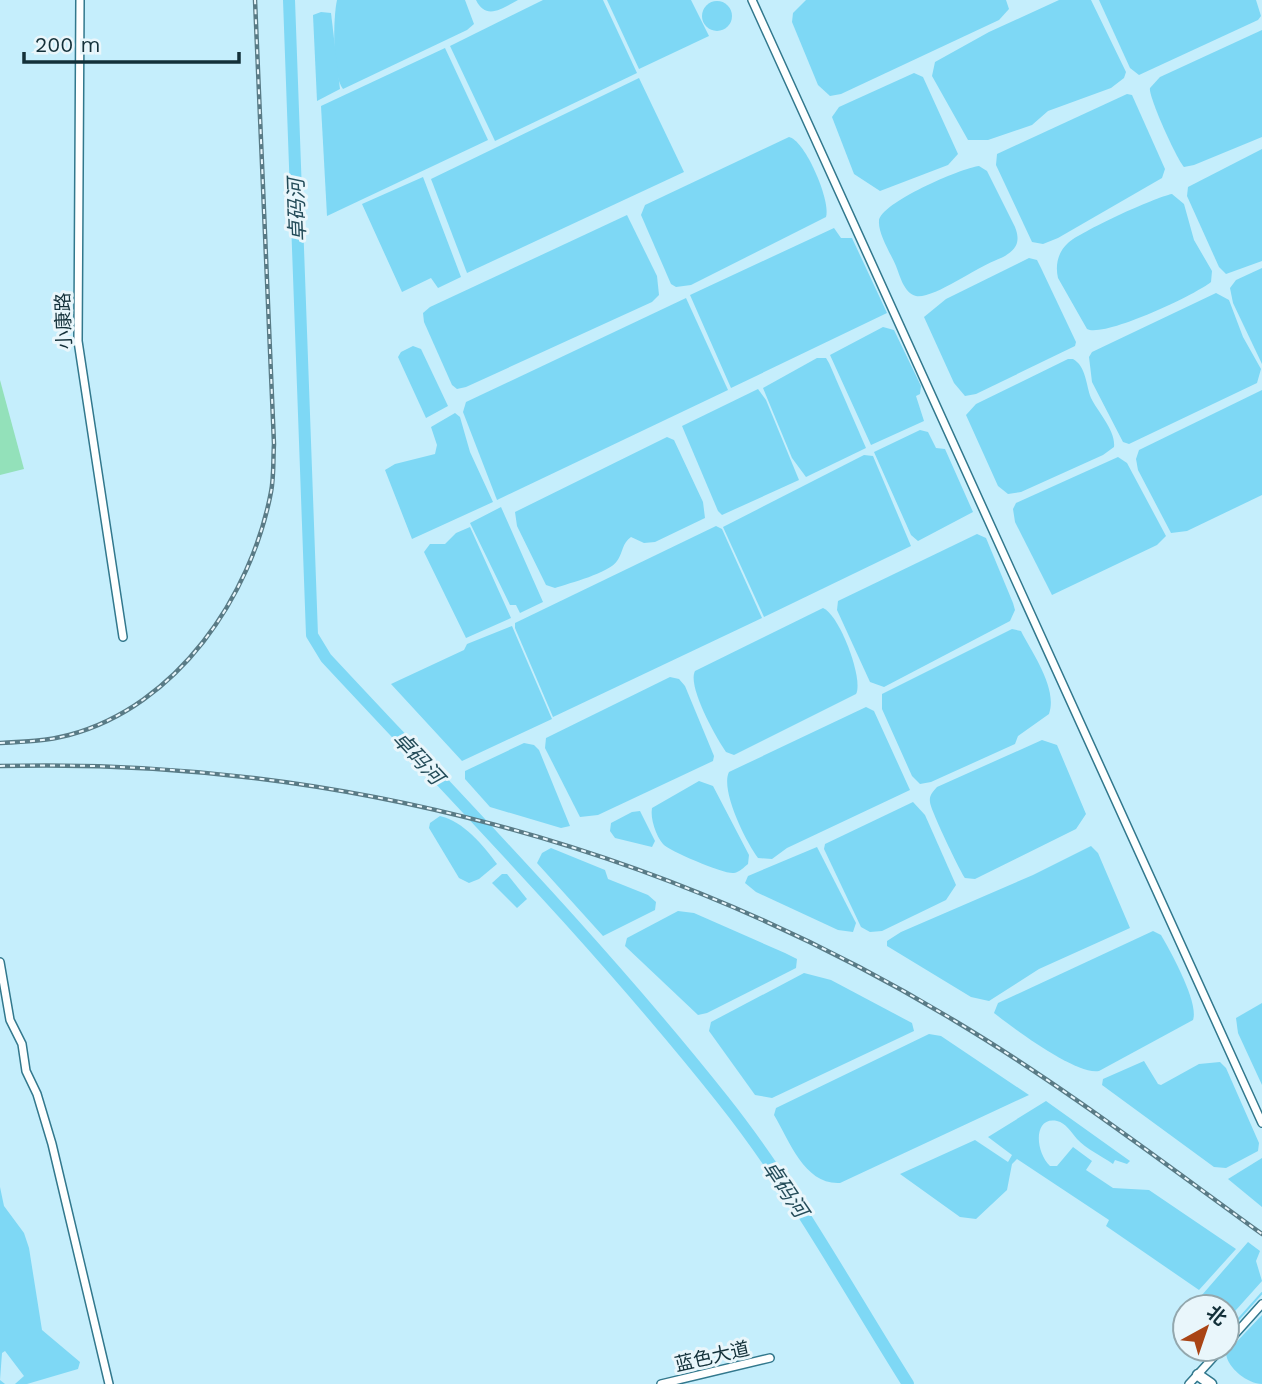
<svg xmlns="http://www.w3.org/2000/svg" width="1262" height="1384" font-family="'Work Sans','Noto Sans SC',sans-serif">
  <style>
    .green { fill: #93e1ba }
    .water { fill: #7ed8f5 }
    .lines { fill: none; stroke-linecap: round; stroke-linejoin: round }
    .stream { stroke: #7ed8f5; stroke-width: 2 }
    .river { stroke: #7ed8f5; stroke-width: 12 }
    .street-casing { stroke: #32788d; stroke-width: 10 }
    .secondary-casing { stroke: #32788d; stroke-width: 13 }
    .street { stroke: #fff; stroke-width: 7 }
    .secondary { stroke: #fff; stroke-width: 10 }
    .rail-casing { stroke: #597b86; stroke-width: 4.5 }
    .rail { stroke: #e9f6fb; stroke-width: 2; stroke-dasharray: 5; stroke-linecap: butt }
    .labels { text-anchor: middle; stroke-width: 6; stroke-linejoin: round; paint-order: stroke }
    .street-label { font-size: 19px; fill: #133039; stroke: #e9f6fb }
    .water-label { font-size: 21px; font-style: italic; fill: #244c59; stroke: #e9f6fb }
  </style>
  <rect width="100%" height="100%" fill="#c5eefc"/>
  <polygon class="green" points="0,380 24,469 0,475"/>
  <g class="water">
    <path d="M337 0H465L474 24 467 30 343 89C332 76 333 17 337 0Z"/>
    <path d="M476 0H518C503 8 486 21 476 0Z"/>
    <polygon points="543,0 603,0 637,73 495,141 450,46"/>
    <polygon points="607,0 691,0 709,36 639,69"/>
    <polygon points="806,0 1006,0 1009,9 999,20 841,94 830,96 818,85 792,22 793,13"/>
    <polygon points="1059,0 1091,0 1126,72 1124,78 1111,88 1048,111 1032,125 988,140 968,140 932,76 935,62 989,32"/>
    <polygon points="1099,0 1256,0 1261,16 1258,20 1139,75 1130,68"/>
    <circle cx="717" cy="16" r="15"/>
    <polygon points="321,12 331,13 340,89 317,101 313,15"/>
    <path d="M1262 30V137L1194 165 1184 167C1177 160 1148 96 1150 88L1160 77Z"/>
    <polygon points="445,48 488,140 327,216 321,106"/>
    <polygon points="914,73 923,77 958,154 948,165 880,191 854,174 832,117 839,107"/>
    <polygon points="639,78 684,172 467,273 431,179"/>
    <polygon points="1127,94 1132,95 1165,169 1162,178 1058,238 1043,244 1032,242 996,165 997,154"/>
    <path d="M789 137C805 140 831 201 826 217L691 285 676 287 671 284 641 215 645 205Z"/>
    <polygon points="1262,149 1262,261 1226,274 1219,267 1187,196 1188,187"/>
    <path d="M979 166 987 171 1015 227C1023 247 1011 254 994 261 976 268 933 299 916 296 904 293 900 276 896 266 891 254 878 234 879 221 880 203 961 168 979 166Z"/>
    <polygon points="423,177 461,277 438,288 431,278 402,292 362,204"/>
    <path d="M1172 194 1184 204 1194 240 1212 271 1211 282C1195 295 1104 338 1087 329L1058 278C1055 265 1058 252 1068 243 1080 232 1155 197 1172 194Z"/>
    <polygon points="627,215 657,276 659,295 652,302 466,387 457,389 452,385 424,322 423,313 430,307"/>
    <polygon points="834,228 841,238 852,238 887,313 731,388 690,295"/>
    <polygon points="1029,258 1037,260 1041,268 1076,342 1075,346 976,394 965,396 954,383 924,317 946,299"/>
    <polygon points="1262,268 1262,364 1233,303 1230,288 1236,280"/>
    <polygon points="1216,293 1229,300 1243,337 1261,369 1257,383 1129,444 1123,442 1092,382 1089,357 1092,352"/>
    <polygon points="686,298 728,390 497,500 463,412 466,402"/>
    <polygon points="883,327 894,330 921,386 920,394 916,396 924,421 871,445 830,355"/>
    <polygon points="413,346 421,349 448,406 426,418 398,357 401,352"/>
    <polygon points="817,358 826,358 829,363 866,448 806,477 792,458 763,388"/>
    <path d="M1068 359H1073C1086 366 1086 385 1091 398 1098 412 1116 431 1114 447L1103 455 1021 492 1008 494 998 486 966 415 976 404Z"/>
    <polygon points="758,389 766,400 799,480 722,515 718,511 682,426"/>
    <polygon points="1262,390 1262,495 1187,531 1171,533 1138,470 1136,459 1139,450"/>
    <polygon points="455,413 460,417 470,452 493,502 412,539 385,470 395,464 435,454 437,445 431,427"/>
    <polygon points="920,430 928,432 936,448 945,449 973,512 918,541 911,535 874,452"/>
    <path d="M667 437 674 440 703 502 705 518 655 542 644 543 631 537C622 543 623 553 617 561 609 573 570 583 555 588L546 585 517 526 515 512Z"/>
    <polygon points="864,455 873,456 911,546 764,617 723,527"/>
    <polygon points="1118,457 1127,463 1166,536 1157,545 1052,595 1015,522 1013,509 1016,503"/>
    <polygon points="501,507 543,602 520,613 516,605 510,605 470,523"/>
    <polygon points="716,526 722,529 762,618 553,717 515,628 515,623"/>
    <polygon points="470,527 511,618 466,638 424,552 430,544 445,544 456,533"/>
    <polygon points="977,534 986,538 1013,603 1015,610 1010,621 884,687 870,682 837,610 838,601"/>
    <path d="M823 608C839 614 864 679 856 694L734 755 726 752C716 738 687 686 695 671Z"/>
    <polygon points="512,626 552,719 462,761 391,684 464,650 467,644"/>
    <path d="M1012 629 1021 631C1032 653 1058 688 1049 714L1018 736 1015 744 931 782 920 784 912 776 882 709V694Z"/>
    <polygon points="670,677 679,679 685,686 714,756 713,761 598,815 580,817 545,748 546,738"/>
    <path d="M866 707 874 711 910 790 787 848 772 859 758 858C746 842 720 790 729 772Z"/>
    <path d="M1042 740 1057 745 1086 814 1076 829 975 879 965 878C960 871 930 809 930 802 929 795 933 792 937 787Z"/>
    <polygon points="524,743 534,745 539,750 570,826 561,828 490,807 465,779 465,771"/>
    <path d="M699 781 713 786 749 855 748 864C744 867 740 872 734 873 726 875 669 851 663 844 656 836 650 818 652 808Z"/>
    <polygon points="913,802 925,815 956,885 946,900 882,931 870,932 861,927 824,849 825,844"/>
    <polygon points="640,811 655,841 652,847 615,838 610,831 611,823 632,812"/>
    <path d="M440 816C463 821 483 845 497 864L479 879 469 883 459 878 429 828 430 823Z"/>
    <polygon points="1091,846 1098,853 1130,928 1039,969 989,1001 971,997 887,946 887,941 901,932 1033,875"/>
    <polygon points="817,847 856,923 853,932 838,930 756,892 745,883 748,876"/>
    <polygon points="551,848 605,870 608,879 648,895 656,902 655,910 603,936 537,863 542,853"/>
    <polygon points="502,874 507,874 527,899 517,908 492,883"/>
    <polygon points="678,911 694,913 785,953 797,959 796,968 707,1013 698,1015 625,946 627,938"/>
    <path d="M1153 931 1161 935C1171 952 1199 1003 1193 1020L1099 1071C1077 1076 1013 1028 994 1013L998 1003Z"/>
    <polygon points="804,973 831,980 912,1023 914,1031 772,1098 755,1095 709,1031 711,1022"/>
    <polygon points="1262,1003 1262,1085 1238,1033 1236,1018"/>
    <path d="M929 1034 941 1036 1029 1095 840 1183C805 1185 790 1142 774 1115L776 1108Z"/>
    <polygon points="1144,1061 1158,1084 1161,1085 1199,1064 1220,1062 1226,1068 1259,1143 1258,1151 1226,1168 1214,1167 1102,1085 1103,1079"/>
    <path d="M1046 1101 1130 1161 1127 1164 1115 1160 1113 1164C1102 1156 1086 1149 1077 1139 1071 1132 1066 1123 1057 1121 1033 1116 1035 1152 1050 1166H1057L1073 1147 1092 1161 1086 1170 1113 1188 1149 1190 1236 1249 1199 1290 1106 1226 1109 1220 1017 1159 1012 1164 1007 1190 976 1219 960 1217 900 1174 975 1140 1008 1162 1012 1155 988 1137Z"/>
    <polygon points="1262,1158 1262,1207 1228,1179"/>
    <polygon points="0,1187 4,1206 24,1233 29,1248 42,1330 80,1362 78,1369 27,1384 15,1384 24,1376 5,1351 2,1353 0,1380 5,1384 0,1384"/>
    <polygon points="1248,1242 1260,1251 1256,1261 1262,1281 1227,1320 1227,1307 1212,1307 1214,1303 1202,1295"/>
    <path d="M1262 1315V1384C1248 1384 1227 1368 1226 1353Z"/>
  </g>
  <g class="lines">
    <g class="stream">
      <polyline points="1227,1332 1262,1293"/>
      <polyline points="1209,1351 1211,1349"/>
    </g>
    <path class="river" d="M289 0 312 635 326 658C461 803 600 945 723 1100 793 1188 848 1289 908 1384"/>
    <g class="street-casing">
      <g id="street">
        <polyline points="80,0 78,341 123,637"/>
        <polyline points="752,0 1262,1123"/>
        <polyline points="0,962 10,1020 22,1044 26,1071 37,1094 52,1144 109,1384"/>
        <polyline points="1227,1343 1262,1304"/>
        <polyline points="661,1384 770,1358"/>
        <polyline points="1189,1384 1221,1349"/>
      </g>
    </g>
    <g class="secondary-casing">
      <polyline id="secondary" points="1198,1375 1211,1384"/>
    </g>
    <use href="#street" class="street"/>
    <use href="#secondary" class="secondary"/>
    <g class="rail-casing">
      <g id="rail">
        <path d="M0 743C23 742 47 741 69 735 177 706 251 597 271 492 274 477 273 460 274 444L255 0"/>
        <path d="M0 766C336 757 667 847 955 1021 1062 1085 1161 1161 1262 1234"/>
      </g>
    </g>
    <use href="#rail" class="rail"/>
  </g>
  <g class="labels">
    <g class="street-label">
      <text transform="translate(63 321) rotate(-92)" y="7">小康路</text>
      <text transform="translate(712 1356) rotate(-13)" y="7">蓝色大道</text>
    </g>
    <g class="water-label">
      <text transform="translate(297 210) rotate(-92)" y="7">卓码河</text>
      <text transform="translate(418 758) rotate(47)" y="7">卓码河</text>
      <text transform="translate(785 1189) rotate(56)" y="7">卓码河</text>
    </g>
  </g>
  <g transform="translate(1206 1328) rotate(40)"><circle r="33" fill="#e9f6fb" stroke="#93a7ad" stroke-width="2"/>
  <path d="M0-5L12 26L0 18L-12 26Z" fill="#a94415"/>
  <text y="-10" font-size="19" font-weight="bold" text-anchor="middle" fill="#133039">北</text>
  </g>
  <path d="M24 52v10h215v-10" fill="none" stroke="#133039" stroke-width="3.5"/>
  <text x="35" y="52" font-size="21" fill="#133039" stroke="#e9f6fb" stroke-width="5" paint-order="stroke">200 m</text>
</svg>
